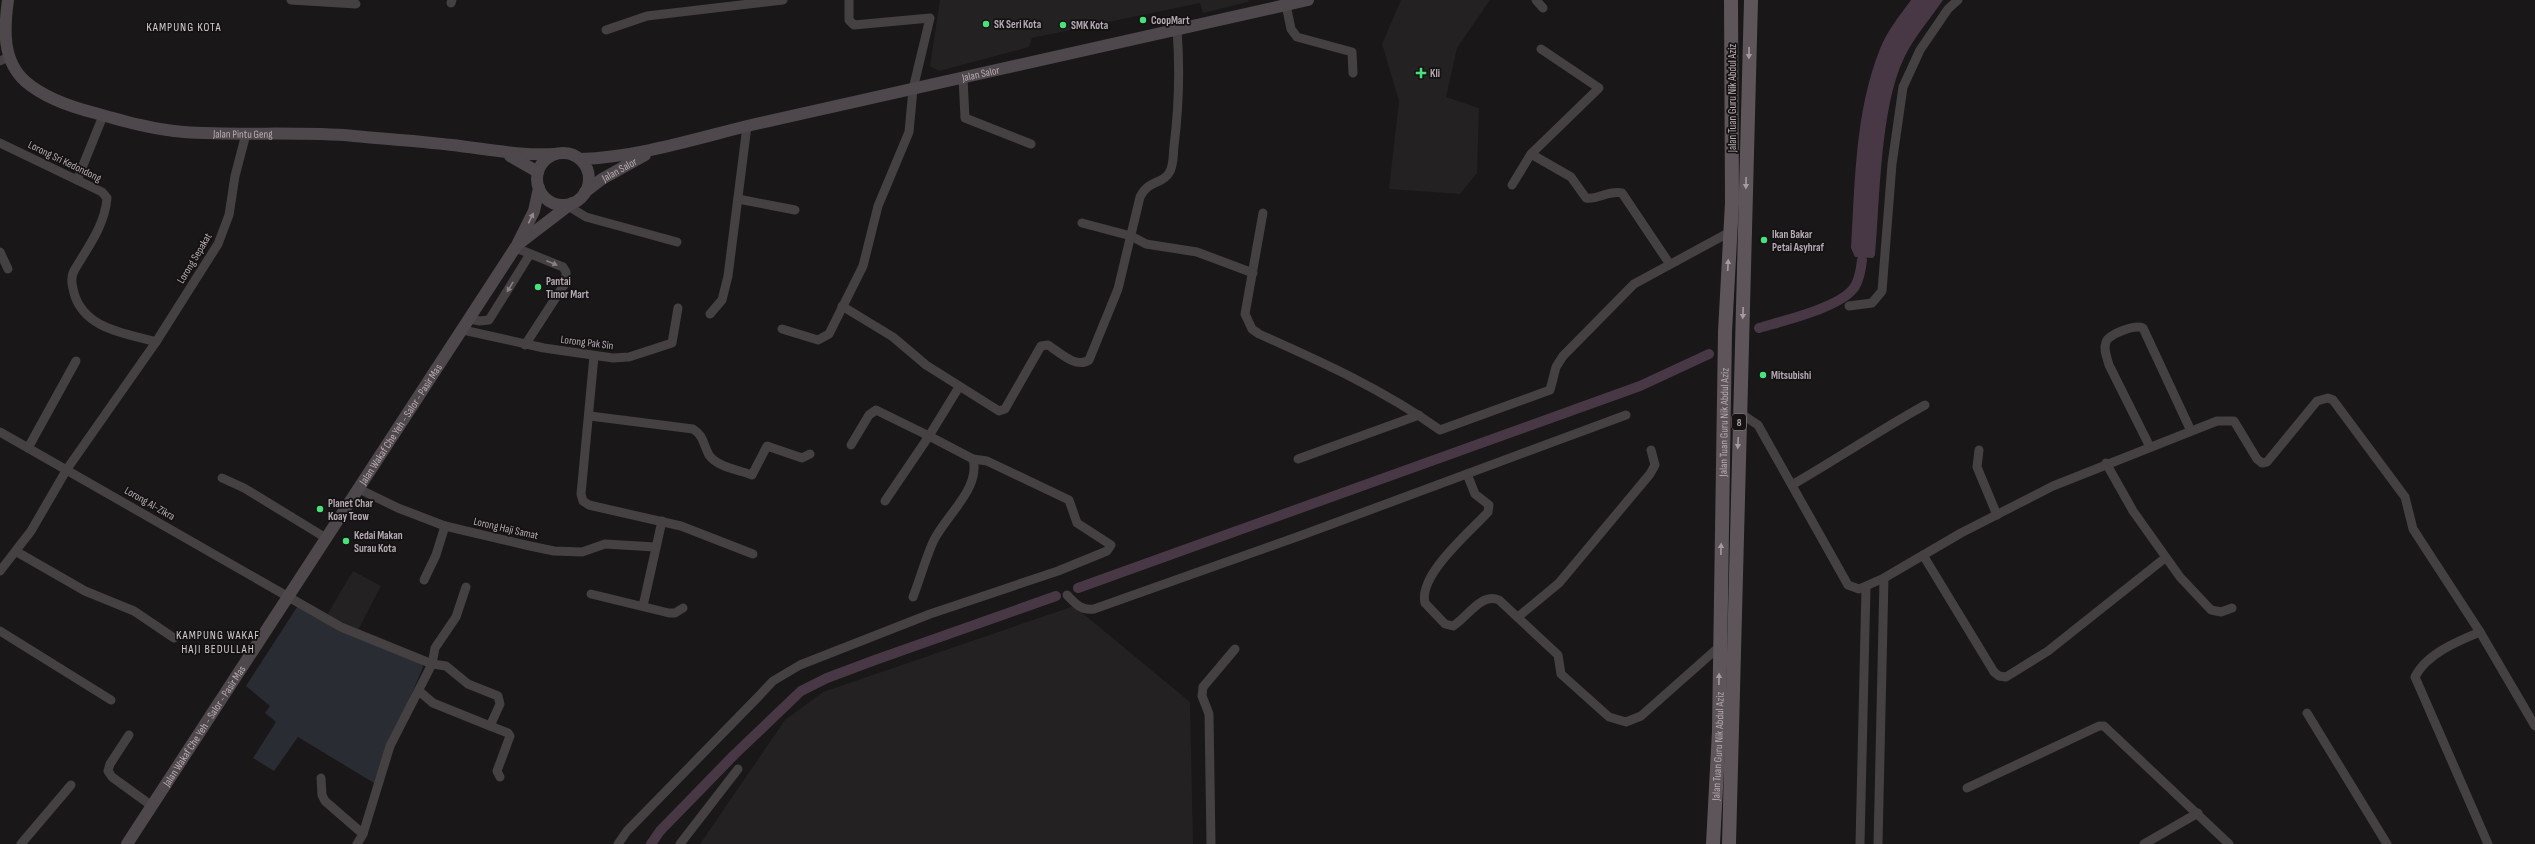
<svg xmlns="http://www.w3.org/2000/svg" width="2535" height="844" font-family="'Sofia Sans Condensed',sans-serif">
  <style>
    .built { fill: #232121 }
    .green { fill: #2a2c33 }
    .water { fill: #483845 }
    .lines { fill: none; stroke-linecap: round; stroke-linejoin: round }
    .canal { stroke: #483845; stroke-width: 10 }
    .street { stroke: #454042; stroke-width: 9 }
    .secondary { stroke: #4e474b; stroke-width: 12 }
    .primary { stroke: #5d5559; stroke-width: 14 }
    .oneway { fill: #a69aa1 }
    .oneway2 { fill: #93888f }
    .oneway3 { fill: #8a8086 }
    .poi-dot { fill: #48e17c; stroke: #141213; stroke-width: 1.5 }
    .labels { text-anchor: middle; stroke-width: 3.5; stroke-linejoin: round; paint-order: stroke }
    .shield { fill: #141213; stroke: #877d83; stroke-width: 1 }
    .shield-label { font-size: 10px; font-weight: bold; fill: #b8abb3 }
    .poi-label { font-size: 11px; font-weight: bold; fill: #b8abb3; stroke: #141213; text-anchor: start }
    .street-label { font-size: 11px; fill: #b8abb3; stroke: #141213 }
    .neighbourhood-label { font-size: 12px; letter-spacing: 1px; fill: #d4cbd1; stroke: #141213 }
  </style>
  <rect width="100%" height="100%" fill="#191718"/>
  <g class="built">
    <polygon points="940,0 1249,0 1248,2 1203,13 1200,3 1032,38 1029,47 939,71 930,66"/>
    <polygon points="1401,0 1490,0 1457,48 1446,97 1479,108 1477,173 1460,194 1389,189 1399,101 1382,44"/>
    <polygon points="353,571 381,586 358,630 327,615"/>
    <polygon points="1074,606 1190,702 1193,844 700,844 785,720 823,692"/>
  </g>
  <polygon class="green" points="299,604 421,663 423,667 374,783 298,737 274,771 253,758 276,722 265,713 270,706 246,686"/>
  <path class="water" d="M1911 0H1943C1930 19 1914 37 1904 58 1880 108 1880 199 1875 255L1873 258 1855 257 1851 248C1855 182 1855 111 1880 49 1887 31 1900 15 1911 0Z"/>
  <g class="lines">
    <g class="canal">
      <path d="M1759 328C1782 321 1838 308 1853 289 1859 282 1861 269 1862 260"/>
      <polyline points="1078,588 1640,386 1709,354"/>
      <polyline points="651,844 660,831 734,755 801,691 827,678 875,660 1056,596"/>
    </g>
    <g class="street">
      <polyline points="291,0 356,4"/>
      <polyline points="1536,0 1543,8"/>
      <polyline points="451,3 452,0"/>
      <polyline points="1286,5 1291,29 1297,37 1352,52 1353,73"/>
      <polyline points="606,30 647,16 783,0"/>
      <polyline points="0,61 9,57"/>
      <polyline points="963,78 965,118 1031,144"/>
      <path d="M0 143 102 192 107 198C105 225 88 247 75 269 70 277 72 285 74 293 84 329 125 333 156 342"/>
      <path d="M1531 154 1571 177 1586 198C1598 200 1608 190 1622 193L1669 263"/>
      <polyline points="77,180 103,116"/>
      <polyline points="1512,185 1531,154 1599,88 1541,49"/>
      <polyline points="738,199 795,210"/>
      <polyline points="568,206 586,217 677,242"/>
      <path d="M1263 213 1245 314 1252 329 1259 334C1322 362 1384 390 1440 430L1550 390 1556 367 1563 356 1634 284 1730 232"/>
      <polyline points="1082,223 1131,236 1146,244 1197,252 1253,273"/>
      <polyline points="516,248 563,267 566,272 566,282 525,345"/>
      <polyline points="0,252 8,269"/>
      <path d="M842 306 893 337 926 365 999 411 1005 409 1041 346 1048 345C1059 352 1076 369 1089 360L1118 289 1140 197C1149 179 1162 185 1169 173 1174 166 1173 154 1174 146 1179 107 1180 69 1177 29"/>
      <polyline points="1849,306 1872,303 1882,291 1892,164 1903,87 1920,50 1948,9 1958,0"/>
      <polyline points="710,314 722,300 728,276 747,126"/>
      <polyline points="470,319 480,321 489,320 530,254"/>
      <polyline points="782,329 818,340 829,334 863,266 878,206 909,132 913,89 930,18 854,25 849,20 849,0"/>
      <polyline points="463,330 544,348 613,358 629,357 672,343 678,308"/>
      <polyline points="594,356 581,494 583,501 589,505 681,526 753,554"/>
      <polyline points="1740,413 1758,425 1848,585 1859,589 1884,578 1961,533 2053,486 2217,421 2234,421 2257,459 2262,463 2267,462 2317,401 2328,398 2333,400 2405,497 2413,529 2480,632 2535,726"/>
      <path d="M590 416 693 429C704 436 703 444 709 455 717 467 739 470 752 475L767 446 802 458 810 454"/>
      <polyline points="0,432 341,627 432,664 390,746 363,834 357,844"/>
      <polyline points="851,445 869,415 876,410 929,436 885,501"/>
      <path d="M2150 447 2109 365C2107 357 2103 350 2106 342 2109 334 2135 324 2143 328L2191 431"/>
      <polyline points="28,448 76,361"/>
      <polyline points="1979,450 1977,467 1997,515"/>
      <polyline points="1298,459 1419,415"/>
      <polyline points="2106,463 2133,511 2180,577 2211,610 2221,612 2232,608"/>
      <path d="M1467 474 1475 494 1489 505 1488 512C1470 532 1418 575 1425 603L1445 624 1453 626C1467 618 1481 592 1499 600L1558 655 1561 674 1609 717 1626 722 1641 716 1720 646"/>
      <polyline points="222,478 244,488 326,538"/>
      <path d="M1792 485C1837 459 1880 430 1925 405"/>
      <polyline points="359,489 398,508 445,526 530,546 554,551 582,552 605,544 655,547"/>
      <polyline points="17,552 85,591 134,611 174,638"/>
      <polyline points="1923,555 1994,672 1999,676 2006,677 2048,651 2165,558"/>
      <polyline points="0,571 31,531 67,469 156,342 218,244 229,215 235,176 246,134"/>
      <polyline points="424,580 436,555 445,526"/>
      <polyline points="466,587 456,617 435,648 432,664 446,666 468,684 498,696 500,704 490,726 508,733 510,736 497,771 500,777"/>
      <polyline points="591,594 669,613 675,613 683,608"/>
      <path d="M1067 595C1075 603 1081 611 1094 609L1305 534 1626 415"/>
      <path d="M913 597C920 579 925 560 933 542 944 517 981 489 973 459"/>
      <polyline points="643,606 662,521"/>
      <polyline points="1518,617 1559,583 1650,474 1655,465 1651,450"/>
      <polyline points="0,631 111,700"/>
      <path d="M2480 632C2458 641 2426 654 2415 677L2488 844"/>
      <polyline points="419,691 433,703 490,726"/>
      <polyline points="2307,713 2387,844"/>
      <polyline points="129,735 110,764 108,771 112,777 152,806"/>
      <polyline points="321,778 322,795 325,801 363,834"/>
      <polyline points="1967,788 2099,726 2104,726 2229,844"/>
      <polyline points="21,844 71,785"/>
      <polyline points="618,844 627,831 757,698 773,681 800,665 930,614 1058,571 1107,551 1111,545 1077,523 1069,500 987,461 973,459 929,436 959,387"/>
      <polyline points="680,844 738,769"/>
      <polyline points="1211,844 1209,714 1202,696 1203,687 1235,649"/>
      <polyline points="1860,844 1866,587"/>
      <polyline points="1878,844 1884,578"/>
      <polyline points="2144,844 2198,813"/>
    </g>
    <g class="secondary">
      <path id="s1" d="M8 0C4 29 2 61 26 82 45 98 71 107 95 113 123 121 154 130 184 132 241 136 298 131 354 136 387 139 419 141 452 145 487 149 520 156 555 154"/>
      <circle cx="563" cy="179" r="26"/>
      <polyline points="510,156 538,172"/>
      <path id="s2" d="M580 159C637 157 691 140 747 126L1308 0"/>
      <path id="s3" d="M585 192 602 179 645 155"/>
      <polyline points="521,242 572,203"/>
      <path id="s4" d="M127 844 517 245 534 211 539 188"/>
    </g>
    <g class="primary">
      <path id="s5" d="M1713 844 1719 731 1725 332 1732 203 1731 0"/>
      <polyline points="1729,844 1751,0"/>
    </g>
  </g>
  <defs><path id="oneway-solid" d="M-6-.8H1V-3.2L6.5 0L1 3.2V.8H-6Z"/></defs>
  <g class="oneway">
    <use href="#oneway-solid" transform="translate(1749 53) rotate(91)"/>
    <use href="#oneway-solid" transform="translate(1746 183) rotate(91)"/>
    <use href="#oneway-solid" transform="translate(1728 265) rotate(-87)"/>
    <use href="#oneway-solid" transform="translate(1743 313) rotate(92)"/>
    <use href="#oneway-solid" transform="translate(1738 443) rotate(93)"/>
    <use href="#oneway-solid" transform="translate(1721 549) rotate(-89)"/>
    <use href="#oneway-solid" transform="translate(1719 679) rotate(-89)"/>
  </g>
  <use class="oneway2" href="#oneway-solid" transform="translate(531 218) rotate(-64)"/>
  <g class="oneway3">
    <use href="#oneway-solid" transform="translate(552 263) rotate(22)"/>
    <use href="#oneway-solid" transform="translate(510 287) rotate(121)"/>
  </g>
  <g class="poi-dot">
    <circle cx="1143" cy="20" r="4"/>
    <circle cx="986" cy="24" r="4"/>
    <circle cx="1063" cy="25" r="4"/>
    <path d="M1419 67h4v4h4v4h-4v4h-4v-4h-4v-4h4z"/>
    <circle cx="1764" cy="240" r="4"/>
    <circle cx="538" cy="287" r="4"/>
    <circle cx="1763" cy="375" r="4"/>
    <circle cx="320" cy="509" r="4"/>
    <circle cx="346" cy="541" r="4"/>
  </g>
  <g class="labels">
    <rect class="shield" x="1732" y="414" width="14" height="16" rx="3"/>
    <g class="shield-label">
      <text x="1739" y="426">8</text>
    </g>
    <g class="poi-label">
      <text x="1151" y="24">CoopMart</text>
      <text x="994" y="28">SK Seri Kota</text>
      <text x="1071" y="29">SMK Kota</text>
      <text x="1430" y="77">Kli</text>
      <text x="1772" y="238">Ikan Bakar<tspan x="1772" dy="13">Petai Asyhraf</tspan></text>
      <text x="546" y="285">Pantai<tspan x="546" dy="13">Timor Mart</tspan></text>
      <text x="1771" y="379">Mitsubishi</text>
      <text x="328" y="507">Planet Char<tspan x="328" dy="13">Koay Teow</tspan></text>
      <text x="354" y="539">Kedai Makan<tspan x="354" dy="13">Surau Kota</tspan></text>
    </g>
    <g class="street-label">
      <text dy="4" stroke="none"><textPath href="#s2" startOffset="410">Jalan Salor</textPath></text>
      <text transform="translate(1732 98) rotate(-90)" y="4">Jalan Tuan Guru Nik Abdul Aziz</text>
      <text dy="4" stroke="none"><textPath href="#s1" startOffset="314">Jalan Pintu Geng</textPath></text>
      <text transform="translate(65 161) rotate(26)" y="4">Lorong Sri Kedondong</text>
      <text dy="4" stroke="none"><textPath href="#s3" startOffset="41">Jalan Salor</textPath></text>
      <text transform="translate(194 258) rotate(-59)" y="4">Lorong Sepakat</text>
      <text transform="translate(587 342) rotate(7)" y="4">Lorong Pak Sin</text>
      <text dy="4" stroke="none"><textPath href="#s5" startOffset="422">Jalan Tuan Guru Nik Abdul Aziz</textPath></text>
      <text dy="4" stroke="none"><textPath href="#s4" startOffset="501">Jalan Wakaf Che Yeh - Salor - Pasir Mas</textPath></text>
      <text transform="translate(150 503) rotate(30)" y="4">Lorong Al-Zikra</text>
      <text transform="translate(506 528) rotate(13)" y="4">Lorong Haji Samat</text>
      <text dy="4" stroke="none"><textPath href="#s4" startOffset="141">Jalan Wakaf Che Yeh - Salor - Pasir Mas</textPath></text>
      <text dy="4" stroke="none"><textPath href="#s5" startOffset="98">Jalan Tuan Guru Nik Abdul Aziz</textPath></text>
    </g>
    <g class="neighbourhood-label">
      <text x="184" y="31">KAMPUNG KOTA</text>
      <text x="218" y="639">KAMPUNG WAKAF<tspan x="218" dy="14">HAJI BEDULLAH</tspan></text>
    </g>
  </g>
</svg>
